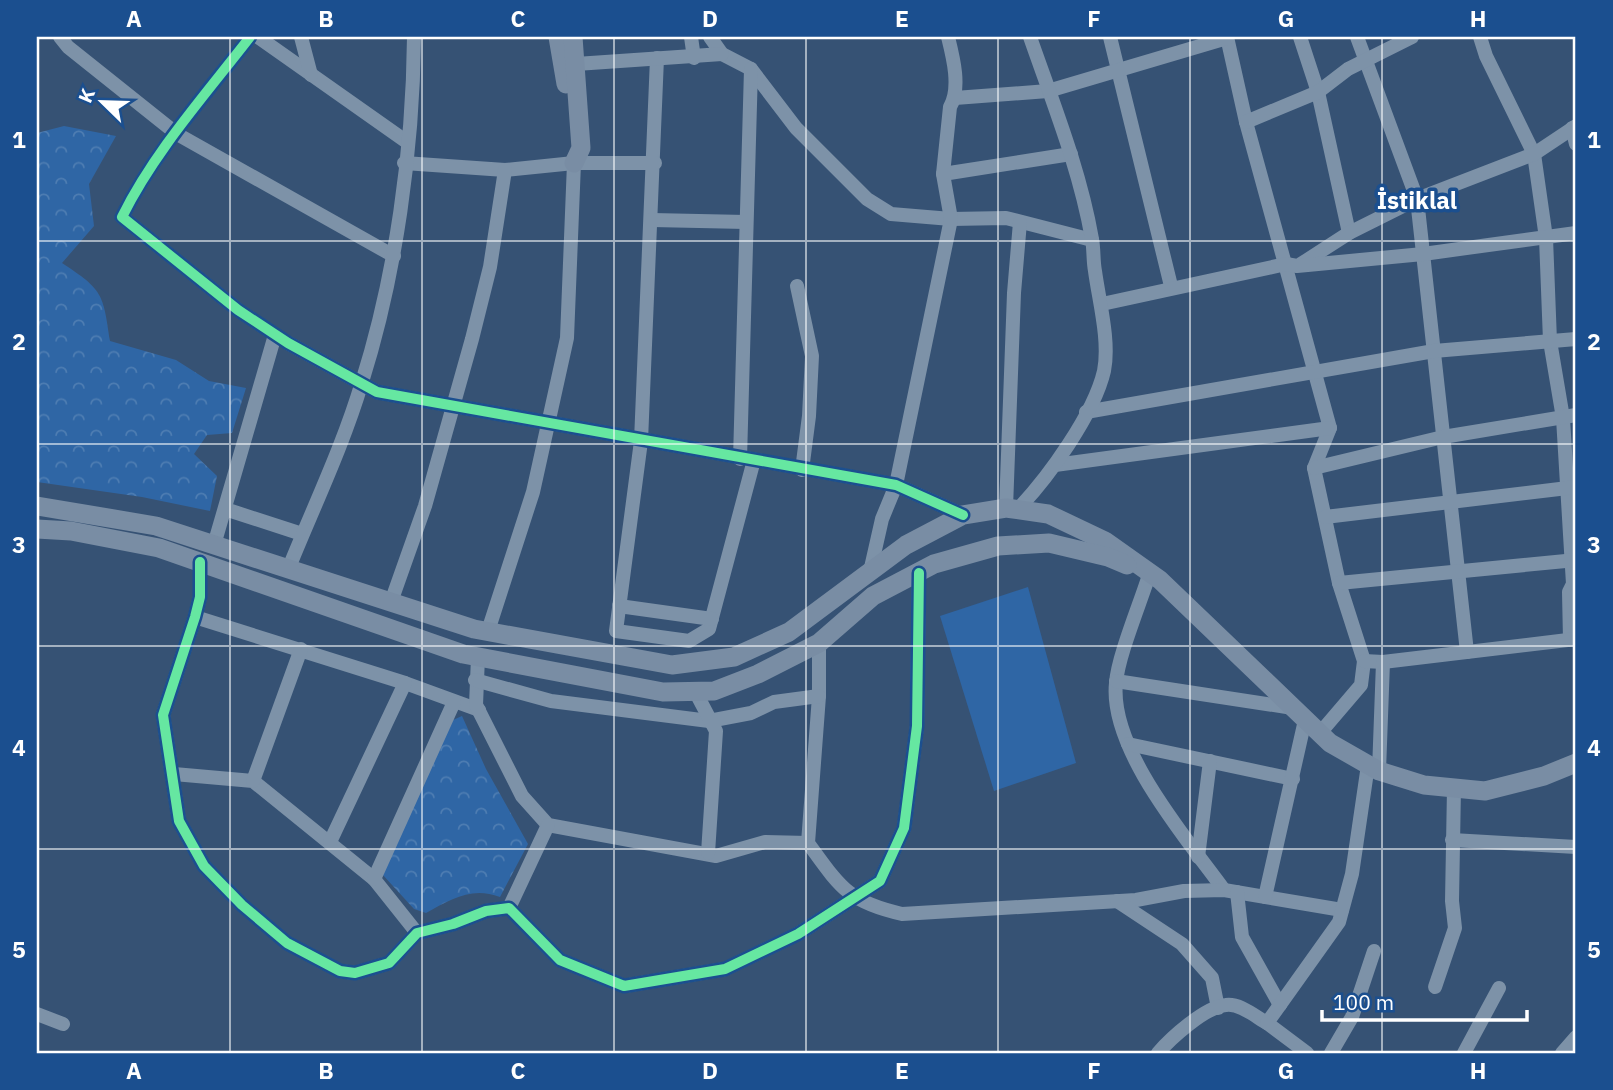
<svg xmlns="http://www.w3.org/2000/svg" width="1613" height="1090" font-family="'IBM Plex Sans',sans-serif">
  <style>
    .forest { fill: url(#forest-crowns) }
    .pitch { fill: #2f66a5 }
    .lines { fill: none; stroke-linecap: round; stroke-linejoin: round }
    .street { stroke: #7d92a8; stroke-width: 14 }
    .secondary { stroke: #798da4; stroke-width: 19 }
    .cycleway-casing { stroke: #1b4f8f; stroke-width: 15 }
    .cycleway { stroke: #66e7a1; stroke-width: 10 }
    .grid { fill: none; stroke: #fff; stroke-width: 2; stroke-opacity: 0.55 }
    .labels { text-anchor: middle; stroke-width: 7; stroke-linejoin: round; paint-order: stroke }
    .district-label { font-size: 24px; font-weight: bold; fill: #fff; stroke: #1b4f8f }
    .neatline { fill: none; stroke: #fff; stroke-width: 2.5 }
    .grid-label { font-size: 23px; text-anchor: middle; font-weight: bold; fill: #fff }
  </style>
  <defs>
    <pattern id="forest-crowns" width="20" height="18" patternUnits="userSpaceOnUse" patternTransform="scale(1.75)"><rect width="20" height="18" fill="#2f66a5"/><path d="M2 6a3 3 0 1 1 6 0M12 15a3 3 0 1 1 6 0" fill="none" stroke="#4e7db2"/></pattern>
  </defs>
  <rect width="100%" height="100%" fill="#365274"/>
  <g class="forest">
    <path d="M64 126 116 136 89 184 94 226 62 263C103 290 103 293 110 341L176 360 209 381 246 388 232 433 207 435 194 454 217 476 210 511 142 497 37 482V133Z"/>
    <path d="M462 716 486 769 528 844 500 897C472 886 451 899 426 913L414 909 382 874 453 720Z"/>
  </g>
  <polygon class="pitch" points="1028,587 1076,763 994,791 940,616"/>
  <g class="lines">
    <g class="street">
      <polyline points="60,37 68,47 177,134 394,256"/>
      <path d="M250 37C206 94 154 152 122 217L238 310 288 343 377 392 896 485 963 515"/>
      <polyline points="258,37 407,142"/>
      <polyline points="301,37 311,75"/>
      <polyline points="691,37 694,58"/>
      <polyline points="710,37 722,54 751,69 796,128 867,199 891,214 951,219 1006,218 1092,240"/>
      <polyline points="1110,37 1171,286"/>
      <polyline points="1227,37 1246,122 1330,428 1314,468 1339,583 1364,661 1361,685 1320,733"/>
      <polyline points="1300,37 1318,92 1349,233"/>
      <polyline points="1357,37 1417,199 1467,652"/>
      <polyline points="1480,37 1486,56 1534,154 1546,238 1550,341 1563,418 1573,584 1569,592 1570,640"/>
      <polyline points="657,58 641,441 616,631 689,641 709,629 754,460"/>
      <polyline points="576,64 722,54"/>
      <polyline points="955,98 1048,91 1227,38"/>
      <polyline points="1246,122 1318,92 1348,69 1412,37"/>
      <polyline points="1572,128 1576,144"/>
      <polyline points="404,163 505,170 574,163 655,163"/>
      <polyline points="943,174 1071,154"/>
      <polyline points="652,220 746,222"/>
      <polyline points="1301,264 1349,233 1417,199 1534,154 1576,126"/>
      <polyline points="797,286 812,356 809,416 802,470"/>
      <polyline points="1102,304 1286,264 1297,266 1423,254 1576,233"/>
      <polyline points="1086,412 1434,351 1576,339"/>
      <polyline points="740,459 751,69"/>
      <polyline points="1055,465 1330,428"/>
      <polyline points="1314,468 1443,437 1576,415"/>
      <polyline points="1006,508 1014,293 1020,222"/>
      <polyline points="225,509 302,534"/>
      <path d="M1017 510C1048 478 1094 414 1104 371 1110 341 1099 301 1095 271 1093 261 1094 250 1092 239 1080 170 1053 103 1030 37"/>
      <polyline points="1325,517 1576,487"/>
      <polyline points="214,545 275,335"/>
      <polyline points="200,562 200,597 195,617 163,715 179,821 204,866 242,905 287,943 340,971 355,973 389,963 417,933 453,924 486,911 509,908 560,960 624,986 725,969 798,934 880,881 904,828 917,726 919,573"/>
      <path d="M288 570C313 508 343 446 362 382 396 274 413 150 414 37"/>
      <path d="M870 572 882 519 896 485 951 219 943 174 950 107C961 88 953 57 948 37"/>
      <path d="M1149 575C1140 604 1118 656 1116 683 1109 749 1187 839 1224 890"/>
      <polyline points="1339,583 1576,560"/>
      <polyline points="391,602 425,506 472,339 490,267 505,170"/>
      <polyline points="619,606 712,619"/>
      <polyline points="195,617 405,683 479,710"/>
      <polyline points="488,631 533,492 567,338 574,163"/>
      <path d="M819 643V696L808 843C840 887 848 902 902 914L1136 900 1184 891 1224 890 1342 910"/>
      <polyline points="478,657 476,705 522,796 548,825 716,856 765,842 808,843"/>
      <polyline points="1364,661 1383,662 1576,639"/>
      <polyline points="475,680 551,701 709,721 751,713 774,702 819,696"/>
      <polyline points="1116,681 1293,708"/>
      <polyline points="695,691 716,731 708,853"/>
      <polyline points="1128,744 1293,779"/>
      <polyline points="1379,771 1383,662"/>
      <polyline points="174,774 253,781 374,879 417,933"/>
      <polyline points="253,781 301,649"/>
      <polyline points="1452,840 1576,847"/>
      <polyline points="330,842 405,683"/>
      <polyline points="1198,857 1210,761"/>
      <polyline points="374,879 454,702"/>
      <polyline points="1237,892 1242,937 1280,1005"/>
      <polyline points="1265,897 1305,720"/>
      <polyline points="1117,901 1182,944 1212,978 1218,1008"/>
      <polyline points="509,908 548,825"/>
      <polyline points="1435,987 1455,928 1452,901 1454,788"/>
      <polyline points="37,1014 63,1024"/>
      <path d="M1158 1053C1171 1038 1205 1007 1226 1005 1240 1003 1256 1017 1267 1023"/>
      <polyline points="1307,1053 1267,1023 1339,922 1352,874 1368,765"/>
      <polyline points="1331,1053 1352,1017 1374,951"/>
      <polyline points="1464,1053 1499,988"/>
      <polyline points="1562,1053 1576,1037"/>
    </g>
    <g class="secondary">
      <polyline points="558,37 566,84"/>
      <polyline points="573,37 581,148 574,163"/>
      <polyline points="37,506 156,526 474,629 672,665 734,657 789,632 906,545 963,515 1006,508 1048,514 1105,541 1160,580 1330,743 1379,771 1424,785 1485,791 1544,776 1576,763"/>
      <polyline points="37,529 71,531 159,548 463,654 663,692 714,691 758,674 819,643 873,596 934,564 998,546 1049,543 1108,557 1127,565"/>
    </g>
    <g class="cycleway-casing">
      <g id="cycleway">
        <path d="M250 37C206 94 154 152 122 217L238 310 288 343 377 392 896 485 963 515"/>
        <polyline points="200,562 200,597 195,617 163,715 179,821 204,866 242,905 287,943 340,971 355,973 389,963 417,933 453,924 486,911 509,908 560,960 624,986 725,969 798,934 880,881 904,828 917,726 919,573"/>
      </g>
    </g>
    <use href="#cycleway" class="cycleway"/>
  </g>
  <path class="grid" d="M230 37V1053M422 37V1053M614 37V1053M806 37V1053M998 37V1053M1190 37V1053M1382 37V1053M37 241H1576M37 444H1576M37 646H1576M37 849H1576"/>
  <g class="labels">
    <g class="district-label">
      <text x="1417" y="209">İstiklal</text>
    </g>
  </g>
  <rect width="1613" height="1090" fill="none" stroke="#1b4f8f" stroke-width="77"/>
  <g transform="translate(102 102) rotate(293)" stroke="#1b4f8f" stroke-width="5" paint-order="stroke">
  <path d="M0-5L12 26L0 18L-12 26Z" fill="#ffffff"/>
  <text y="-10" font-size="19" font-weight="bold" text-anchor="middle" fill="#ffffff">K</text>
  </g>
  <path d="M1322 1010v10h205v-10" fill="none" stroke="#ffffff" stroke-width="3.5"/>
  <text x="1333" y="1010" font-size="21" fill="#ffffff" stroke="#1b4f8f" stroke-width="5" paint-order="stroke">100 m</text>
  <rect x="38" y="38" width="1536" height="1014" class="neatline"/>
  <g class="grid-label">
    <text x="134" y="27">A</text>
    <text x="326" y="27">B</text>
    <text x="518" y="27">C</text>
    <text x="710" y="27">D</text>
    <text x="902" y="27">E</text>
    <text x="1094" y="27">F</text>
    <text x="1286" y="27">G</text>
    <text x="1478" y="27">H</text>
    <text x="19" y="148">1</text>
    <text x="1594" y="148">1</text>
    <text x="19" y="350">2</text>
    <text x="1594" y="350">2</text>
    <text x="19" y="553">3</text>
    <text x="1594" y="553">3</text>
    <text x="19" y="756">4</text>
    <text x="1594" y="756">4</text>
    <text x="19" y="958">5</text>
    <text x="1594" y="958">5</text>
    <text x="134" y="1079">A</text>
    <text x="326" y="1079">B</text>
    <text x="518" y="1079">C</text>
    <text x="710" y="1079">D</text>
    <text x="902" y="1079">E</text>
    <text x="1094" y="1079">F</text>
    <text x="1286" y="1079">G</text>
    <text x="1478" y="1079">H</text>
  </g>
</svg>
